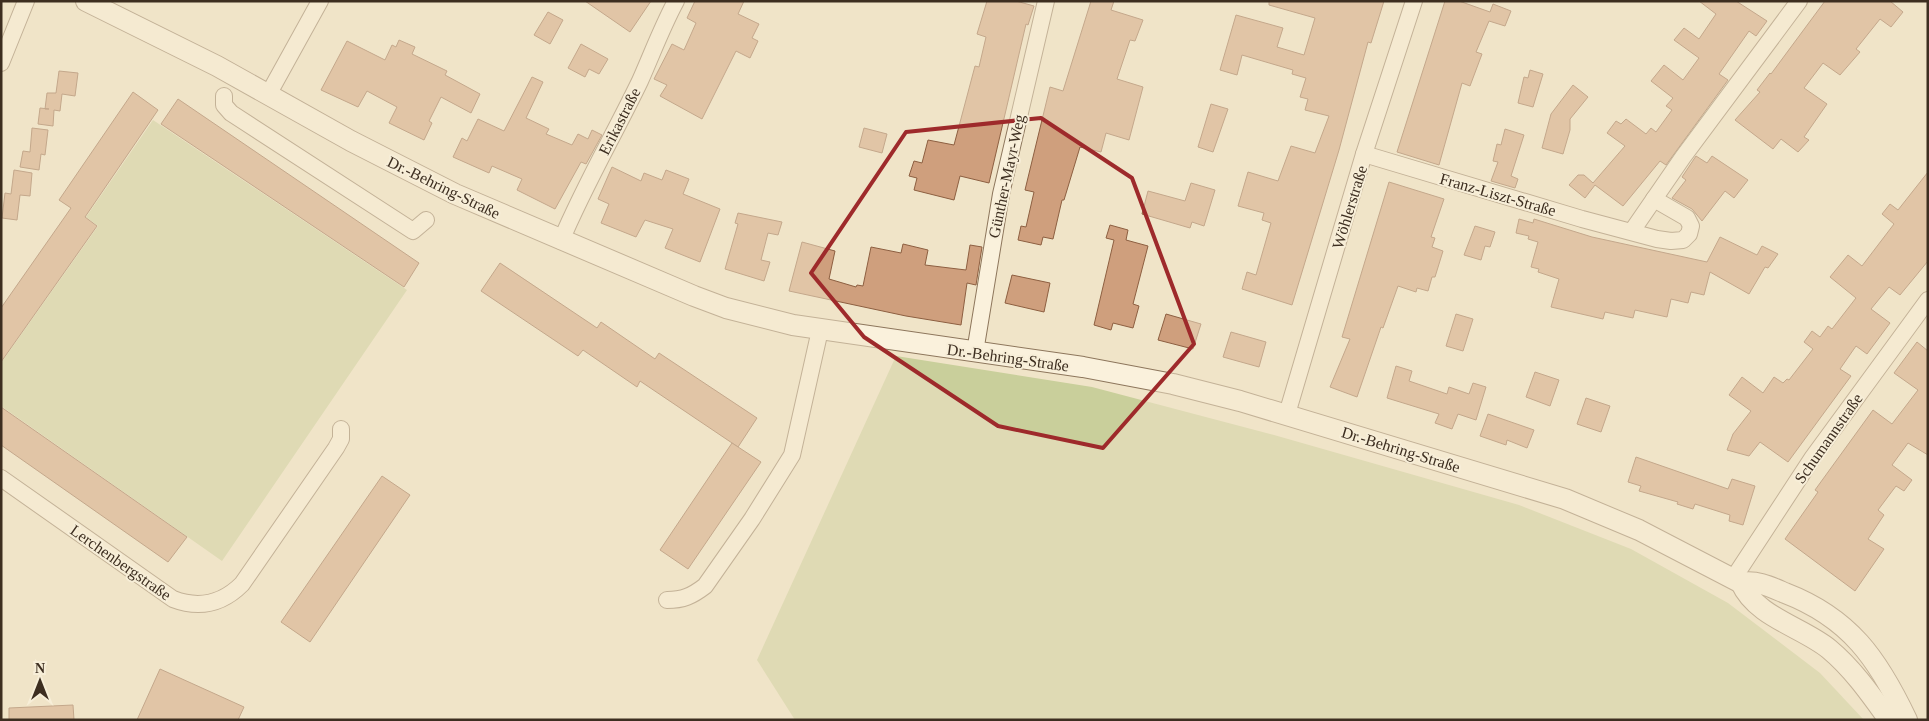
<svg xmlns="http://www.w3.org/2000/svg" width="1929" height="721" font-family="Georgia,serif">
  <style>
    .green { fill: #c9cf9b }
    .building { fill: #cf9f7d; stroke: #8d5f41 }
    .lines { fill: none; stroke-linecap: round; stroke-linejoin: round }
    .minor-casing { stroke: #8d765c; stroke-width: 18 }
    .tertiary-casing { stroke: #8d765c; stroke-width: 22 }
    .minor { stroke: #faf1dc; stroke-width: 16 }
    .tertiary { stroke: #faf1dc; stroke-width: 20 }
    .marked { fill: none; stroke: #9e2a2b; stroke-width: 4; stroke-linejoin: round }
    .labels { text-anchor: middle; stroke-width: 4; stroke-linejoin: round; paint-order: stroke }
    .street-label { font-size: 16px; fill: #3d2e20; stroke: #f7eed8 }
  </style>
  <rect width="100%" height="100%" fill="#f0e4c8"/>
  <g class="green">
    <polygon points="153,120 407,290 222,561 1,406 1,363 98,226 86,217"/>
    <polygon points="896,356 1092,387 1274,435 1519,505 1631,549 1728,603 1820,673 1864,720 795,720 757,660"/>
  </g>
  <g class="building">
    <polygon points="585,1 651,1 630,32"/>
    <polygon points="695,1 744,1 738,14 759,24 752,38 758,41 750,58 736,51 702,119 660,96 667,85 654,79 672,44 684,50 696,23 687,18"/>
    <polygon points="987,1 1016,1 1034,6 1028,25 1026,24 989,183 960,176 954,200 914,190 917,178 909,176 914,161 922,163 928,140 954,145 975,66 979,67 986,37 977,34"/>
    <polygon points="1091,1 1114,1 1111,10 1143,20 1135,41 1130,40 1117,79 1143,87 1129,140 1106,133 1101,152 1080,147 1064,200 1062,200 1053,239 1043,237 1041,245 1018,240 1021,226 1026,227 1034,192 1025,190 1050,87 1063,91"/>
    <polygon points="1269,1 1384,1 1371,43 1368,42 1339,150 1292,305 1242,289 1247,272 1256,275 1271,223 1262,220 1264,213 1238,206 1248,172 1278,181 1291,146 1315,153 1329,116 1305,110 1308,99 1300,97 1306,78 1292,74 1293,70 1242,55 1237,75 1220,70 1236,15 1283,28 1277,47 1304,55 1315,18 1269,5"/>
    <polygon points="1445,1 1459,1 1490,12 1493,4 1511,11 1505,26 1489,21 1476,52 1482,54 1470,86 1462,83 1439,165 1397,152"/>
    <polygon points="1699,1 1736,1 1767,21 1756,36 1749,31 1719,74 1728,80 1666,165 1660,161 1623,206 1595,185 1585,198 1569,185 1578,175 1584,175 1593,183 1625,146 1607,133 1616,121 1621,124 1626,119 1646,134 1651,128 1656,132 1672,110 1666,106 1673,98 1651,81 1664,65 1683,80 1699,58 1674,40 1684,28 1699,39 1716,14"/>
    <polygon points="1825,1 1890,1 1903,12 1891,27 1880,19 1856,49 1860,52 1840,75 1823,63 1804,88 1827,104 1804,137 1809,140 1798,152 1781,139 1773,149 1735,120 1760,92 1757,90 1770,73 1771,74"/>
    <polygon points="548,12 563,20 550,44 534,35"/>
    <polygon points="399,40 415,47 412,54 447,71 445,75 480,94 471,113 441,97 429,121 432,123 424,140 389,123 397,107 367,91 358,107 321,90 347,41 385,60 392,45 396,47"/>
    <polygon points="581,44 608,59 599,74 589,69 585,77 568,68"/>
    <polygon points="1530,70 1543,74 1533,107 1518,103 1524,77 1528,78"/>
    <polygon points="59,71 78,73 75,96 62,94 60,111 54,110 53,126 38,124 40,108 49,109 45,109 47,93 56,93"/>
    <polygon points="532,77 543,82 526,118 549,129 546,134 572,145 578,134 588,139 592,130 602,135 586,164 581,162 555,209 517,190 522,179 492,166 489,173 453,157 462,138 467,141 478,119 504,131"/>
    <polygon points="1573,85 1588,97 1570,119 1570,130 1563,154 1542,148 1551,114"/>
    <polygon points="133,92 158,110 85,217 97,226 1,362 1,308 71,208 59,200"/>
    <polygon points="178,99 419,263 404,287 161,124"/>
    <polygon points="1211,104 1228,109 1213,152 1198,147"/>
    <polygon points="32,128 48,130 45,155 41,154 39,170 20,167 23,151 30,152"/>
    <polygon points="864,128 887,134 882,153 859,147"/>
    <polygon points="1505,129 1524,135 1511,176 1518,179 1515,188 1491,181 1498,162 1493,161 1497,144 1501,145"/>
    <polygon points="1696,156 1707,163 1712,156 1748,180 1734,198 1725,191 1702,221 1692,209 1672,198 1686,180 1682,177"/>
    <polygon points="612,167 641,181 644,173 662,180 666,170 689,179 683,194 720,209 700,262 665,248 673,229 645,220 636,237 601,223 609,204 598,199"/>
    <polygon points="14,170 32,173 30,196 20,195 17,220 2,218 5,193 11,194"/>
    <polygon points="1928,172 1928,261 1900,295 1889,287 1871,309 1890,323 1867,354 1856,346 1840,369 1851,376 1788,462 1760,442 1749,456 1727,450 1733,434 1751,411 1729,395 1742,377 1763,393 1774,377 1783,383 1787,379 1789,380 1813,349 1804,342 1812,331 1820,337 1828,326 1832,329 1856,298 1830,277 1848,255 1862,266 1894,224 1882,214 1890,204 1898,210"/>
    <polygon points="1389,182 1444,199 1431,237 1435,238 1432,247 1443,251 1435,277 1432,277 1428,291 1417,288 1416,292 1398,286 1383,328 1381,327 1357,397 1330,387 1350,339 1342,337"/>
    <polygon points="1191,183 1215,190 1204,226 1192,222 1190,228 1142,214 1148,191 1185,201"/>
    <polygon points="738,213 782,222 778,235 768,233 761,260 770,262 764,281 725,269 738,224 735,223"/>
    <polygon points="1519,219 1533,223 1534,219 1592,237 1707,262 1720,237 1757,255 1762,246 1778,254 1768,268 1765,267 1749,294 1710,272 1704,295 1691,292 1688,303 1671,299 1667,317 1635,310 1633,318 1605,312 1603,319 1551,307 1559,279 1538,272 1539,269 1531,267 1538,242 1528,239 1529,236 1516,233"/>
    <polygon points="1110,225 1128,230 1126,240 1148,246 1133,304 1139,306 1133,328 1113,323 1111,330 1094,325 1114,240 1106,238"/>
    <polygon points="1475,226 1495,232 1490,247 1485,246 1481,260 1464,255"/>
    <polygon points="802,242 835,251 829,279 856,287 857,285 863,286 871,247 901,253 903,244 928,250 925,265 966,270 970,245 982,247 976,285 967,283 961,325 906,316 789,291"/>
    <polygon points="500,263 597,328 601,322 655,359 659,353 757,418 738,447 640,381 637,387 583,350 578,356 481,291"/>
    <polygon points="1012,275 1050,283 1044,312 1005,303"/>
    <polygon points="1166,314 1201,324 1193,349 1158,340"/>
    <polygon points="1456,314 1473,319 1463,351 1446,346"/>
    <polygon points="1231,332 1266,342 1259,367 1223,357"/>
    <polygon points="1917,342 1928,351 1928,455 1908,443 1892,465 1912,480 1904,491 1896,486 1878,510 1884,515 1868,539 1884,549 1855,591 1785,539 1818,492 1815,490 1873,410 1892,424 1918,390 1894,373"/>
    <polygon points="1396,366 1412,371 1409,381 1447,394 1449,387 1469,394 1473,383 1486,387 1476,420 1458,414 1452,429 1435,423 1439,414 1387,398"/>
    <polygon points="1535,372 1559,380 1550,406 1526,397"/>
    <polygon points="1586,398 1610,406 1601,432 1577,424"/>
    <polygon points="1,407 187,537 168,562 1,445"/>
    <polygon points="1488,414 1534,430 1527,448 1507,440 1506,445 1480,436"/>
    <polygon points="732,443 761,462 688,569 660,550"/>
    <polygon points="1636,457 1728,489 1732,479 1755,486 1743,525 1729,521 1730,515 1695,504 1693,509 1677,504 1678,502 1639,491 1641,486 1628,482"/>
    <polygon points="382,476 410,495 310,642 281,622"/>
    <polygon points="160,669 244,707 238,720 137,720"/>
    <polygon points="73,705 74,720 9,720 9,708"/>
  </g>
  <g class="lines">
    <g class="minor-casing">
      <g id="minor">
        <polyline points="1,63 26,1"/>
        <polyline points="268,95 320,1"/>
        <polyline points="224,96 224,105 231,113 413,231 426,220"/>
        <polyline points="1364,154 1582,219 1657,239 1671,241 1683,240 1689,234 1691,226 1687,218 1654,199"/>
        <polyline points="1632,231 1683,157 1799,1"/>
        <path d="M561 241C584 186 614 135 640 81 652 54 662 27 676 1"/>
        <polyline points="975,352 1001,194 1046,1"/>
        <polyline points="1287,414 1364,154 1414,1"/>
        <path d="M1 478 173 599C199 609 222 604 242 584L336 448 341 439V429"/>
        <polyline points="1733,579 1813,457 1928,300"/>
        <path d="M667 600C683 600 692 596 705 586L752 519 792 455 820 330"/>
      </g>
    </g>
    <g class="tertiary-casing">
      <g id="tertiary">
        <path d="M86 1 217 66 351 141 455 194 694 296 726 308 793 325 1083 367 1173 384 1240 401 1565 499 1639 530 1741 583C1757 580 1771 587 1785 593 1850 618 1878 659 1907 720"/>
        <path d="M1741 583C1756 617 1802 627 1829 649 1853 669 1871 695 1889 720"/>
      </g>
    </g>
    <use href="#minor" class="minor"/>
    <use href="#tertiary" class="tertiary"/>
  </g>
  <path d="M0 0H1929V721H0ZM1041 118 1132 178 1194 344 1103 448 998 426 864 337 811 273 906 132Z" fill="#f0e4c8" fill-opacity=".55" fill-rule="evenodd"/>
  <path class="marked" d="M1041 118 1132 178 1194 344 1103 448 998 426 864 337 811 273 906 132Z"/>
  <g class="labels">
    <g class="street-label">
      <text transform="translate(619 121) rotate(-63)" y="6">Erikastraße</text>
      <text transform="translate(1006 176) rotate(-78)" y="6">Günther-Mayr-Weg</text>
      <text transform="translate(444 187) rotate(26)" y="6">Dr.-Behring-Straße</text>
      <text transform="translate(1498 194) rotate(16)" y="6">Franz-Liszt-Straße</text>
      <text transform="translate(1349 207) rotate(-73)" y="6">Wöhlerstraße</text>
      <text transform="translate(1008 357) rotate(8)" y="6">Dr.-Behring-Straße</text>
      <text transform="translate(1828 438) rotate(-55)" y="6">Schumannstraße</text>
      <text transform="translate(1401 449) rotate(17)" y="6">Dr.-Behring-Straße</text>
      <text transform="translate(121 562) rotate(35)" y="6">Lerchenbergstraße</text>
    </g>
  </g>
  <rect width="1929" height="721" fill="none" stroke="#3d2e20" stroke-width="5"/>
  <g transform="translate(40 681)" stroke="#f7eed8" stroke-width="4" paint-order="stroke">
  <path d="M0-4L9 19L0 12L-9 19Z" fill="#3d2e20"/>
  <text y="-8" font-size="14" font-weight="bold" text-anchor="middle" fill="#3d2e20">N</text>
  </g>
</svg>
